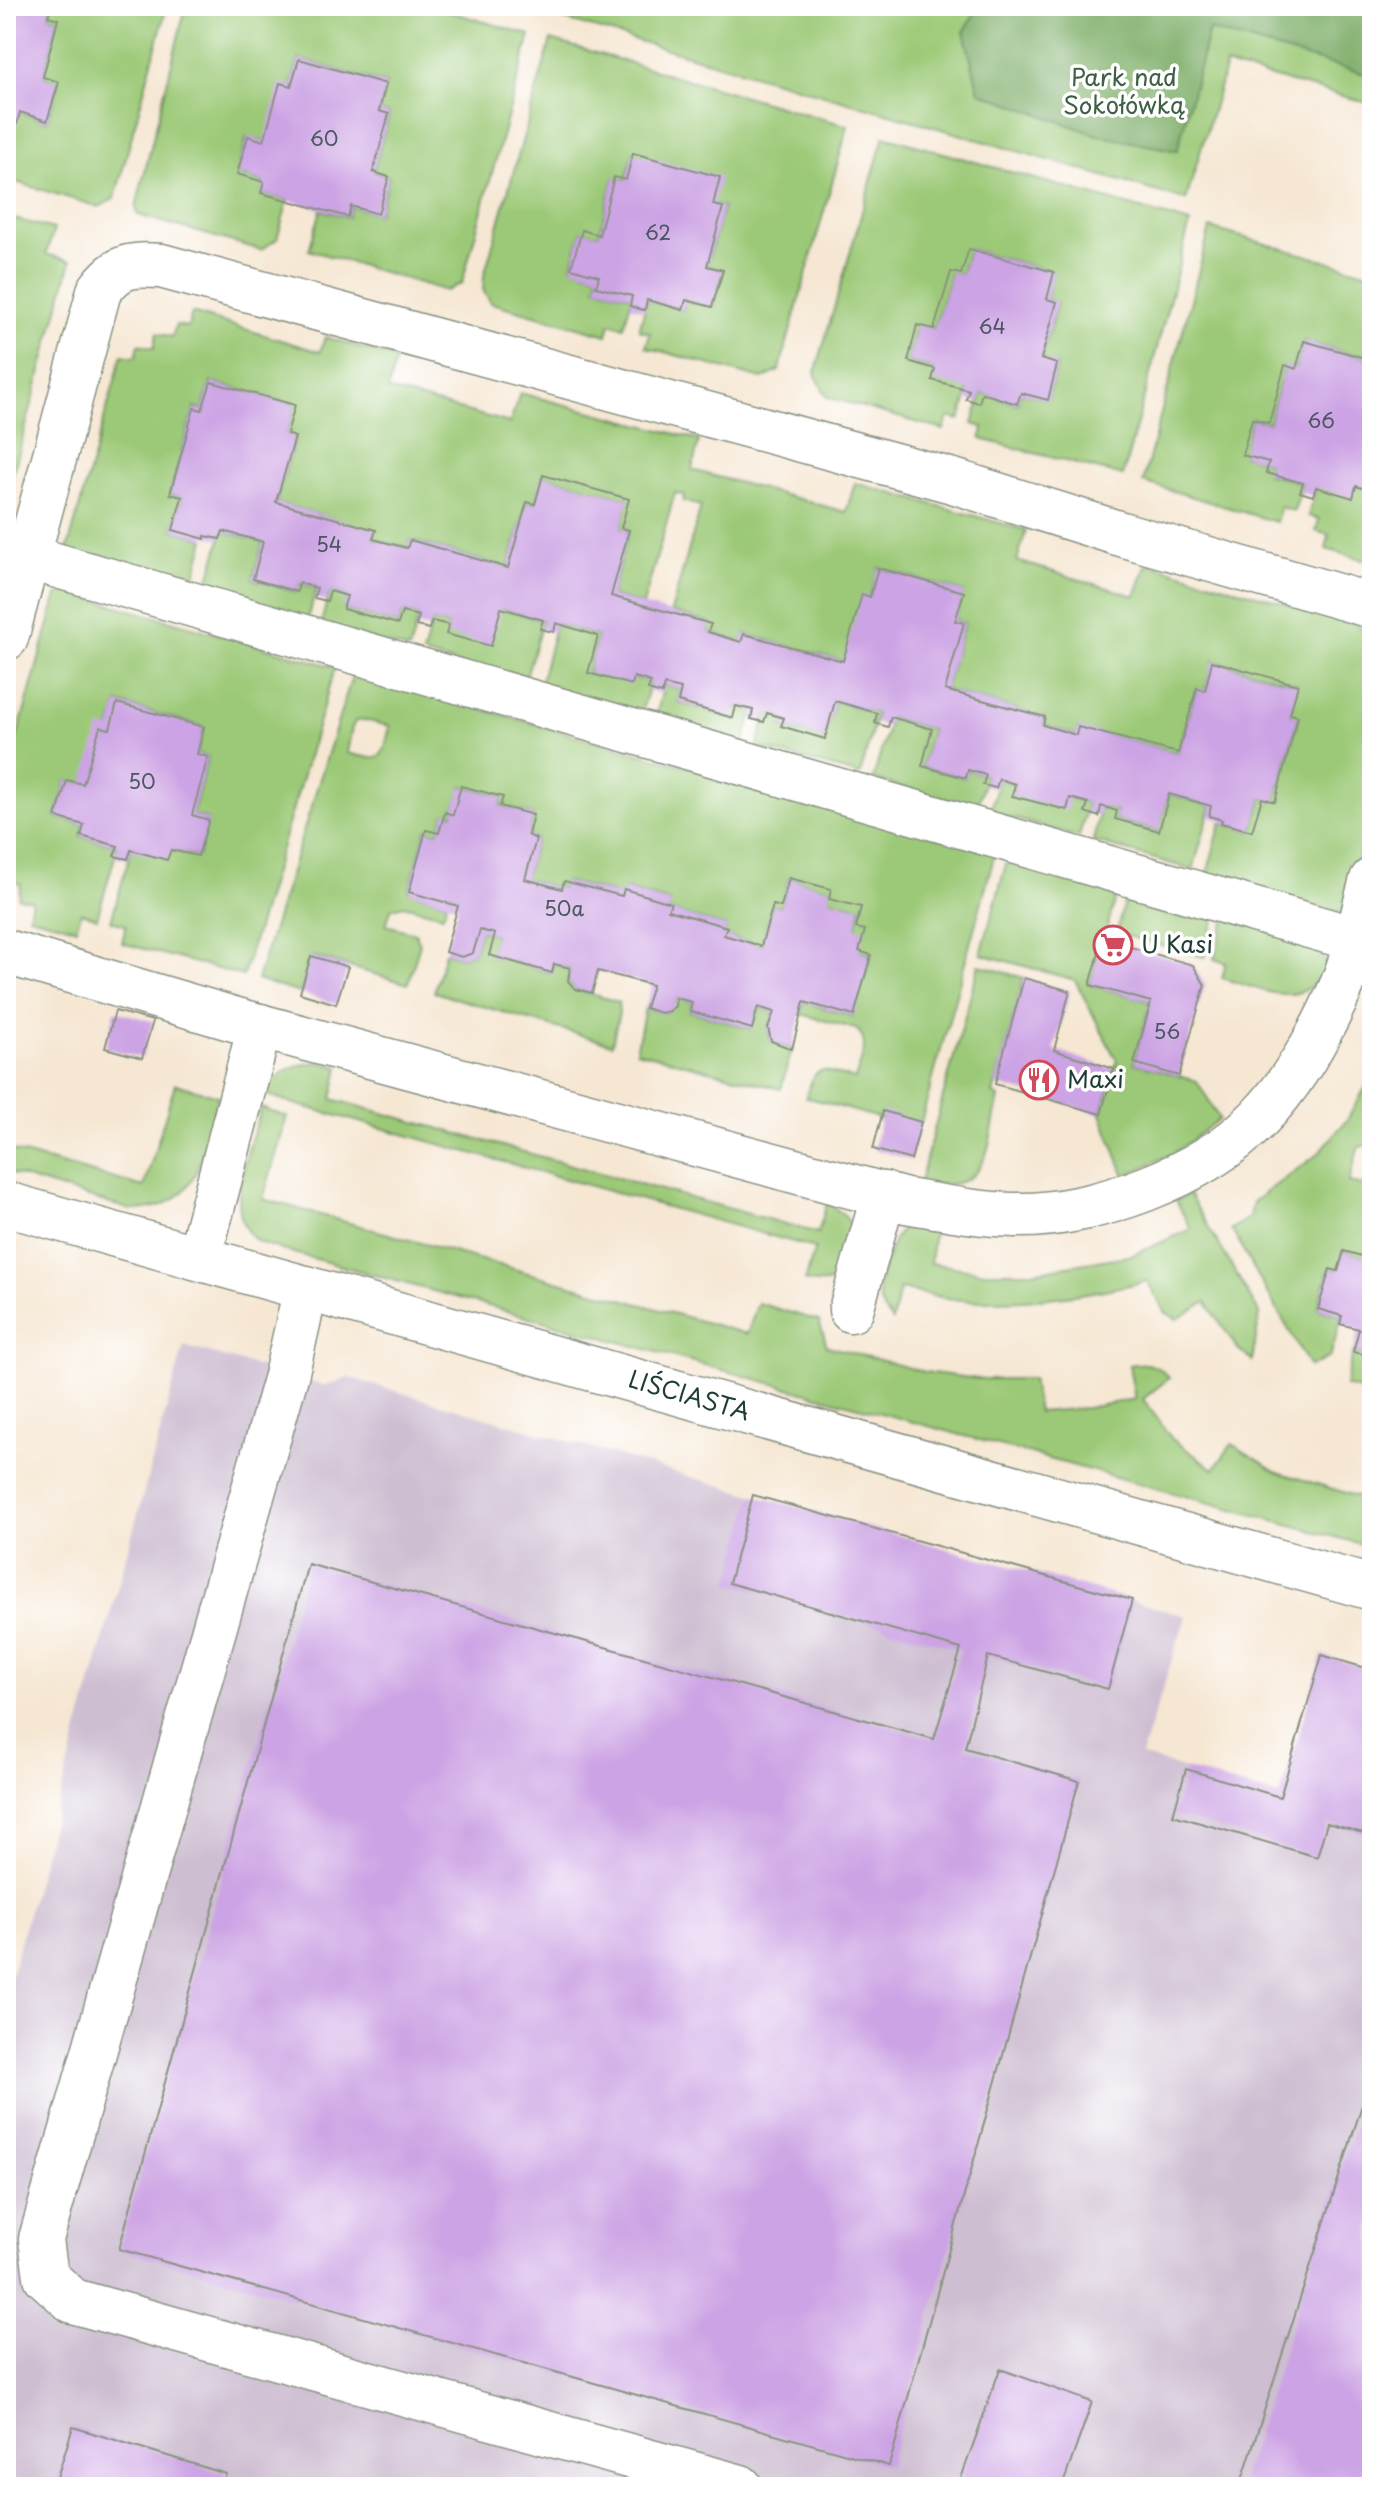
<svg xmlns="http://www.w3.org/2000/svg" width="1378" height="2493" font-family="'Playpen Sans',sans-serif">
  <style>
    .industrial { fill: #cebed1 }
    .green { fill: #9cc977; stroke: #5e8356; stroke-width: 2; fill-rule: evenodd }
    .forest { fill: #7dad68; stroke: #4e754e; stroke-width: 2 }
    .building { fill: #cca3e4 }
    .lines { fill: none; stroke-linecap: round; stroke-linejoin: round }
    .minor-casing { stroke: #8a9284; stroke-width: 47 }
    .minor { stroke: #fff; stroke-width: 44 }
    .labels { text-anchor: middle; stroke-width: 7; stroke-linejoin: round; paint-order: stroke }
    .number-label { font-size: 20px; fill: #4a5660 }
    .park-label { font-size: 24px; fill: #3e6045; stroke: #fff }
    .poi-label { font-size: 24px; fill: #1f3d34; stroke: #fff; text-anchor: start }
    .street-label { font-size: 24px; fill: #1f3d34; stroke: #fff }
  </style>
  <rect width="100%" height="100%" fill="#fff"/>
  <filter id="ink" filterUnits="userSpaceOnUse"><feTurbulence type="fractalNoise" baseFrequency=".0125" numOctaves="2"/><feDisplacementMap in="SourceGraphic" scale="16" xChannelSelector="R" yChannelSelector="G"/><feConvolveMatrix kernelMatrix="1 2 1 2 8 2 1 2 1" color-interpolation-filters="sRGB"/></filter>
  <filter id="wash" filterUnits="userSpaceOnUse"><feTurbulence type="fractalNoise" baseFrequency=".006" numOctaves="4" result="noise"/><feDisplacementMap in="SourceGraphic" scale="32" xChannelSelector="R" yChannelSelector="G"/><feGaussianBlur stdDeviation="1.8" result="paint"/><feColorMatrix in="noise" values="0 0 0 0 0 0 0 0 0 0 0 0 0 0 0 0 0 1.4 0 .05"/><feComposite in="paint" operator="in"/></filter>
  <g filter="url(#wash)">
    <rect width="100%" height="100%" fill="#f6e7d3"/>
    <polygon class="industrial" points="184,1346 327,1386 347,1377 753,1495 1186,1616 1141,1756 1280,1797 1322,1655 1372,1670 1372,2487 6,2487 6,1993"/>
    <g class="green">
      <polygon points="51,6 167,6 115,198 99,207 6,179 6,121 20,112 47,121 59,83 43,77 58,19 48,16"/>
      <polygon points="186,6 430,6 530,35 462,283 446,291 309,250 321,210 348,217 351,206 378,214 389,177 373,172 389,114 379,111 386,84 299,59 291,86 264,141 247,137 237,174 264,182 262,193 288,200 277,239 261,250 138,215 136,207"/>
      <polygon points="518,6 1372,6 1372,104 1226,65 1186,200"/>
      <polygon points="551,40 848,126 779,371 762,379 646,347 650,333 639,330 647,300 683,310 686,300 713,306 723,270 707,266 723,207 713,205 633,153 626,180 614,178 599,235 582,231 571,267 599,276 596,287 632,296 624,327 610,323 607,335 491,303 483,290 484,276"/>
      <polygon points="884,136 1190,223 1123,476 981,439 983,427 973,424 982,393 1017,404 1021,393 1048,399 1057,365 1041,359 1057,303 1047,299 1053,272 969,249 961,274 951,273 934,329 917,326 908,361 935,369 969,390 960,420 948,417 944,430 827,397 815,374"/>
      <polygon points="6,217 54,229 46,254 71,261 8,492"/>
      <polygon points="1210,228 1372,274 1372,360 1304,341 1296,369 1285,366 1269,423 1252,419 1243,455 1269,462 1267,474 1303,483 1294,511 1280,507 1276,522 1143,482"/>
      <polygon points="192,313 320,352 325,337 396,358 388,390 510,423 520,393 699,440 692,470 846,512 855,483 1026,530 1017,561 1135,596 1147,563 1356,624 1372,636 1372,810 1342,914 1207,874 1221,823 1252,831 1262,798 1275,801 1298,717 1290,714 1297,684 1213,661 1205,691 1196,689 1178,753 1078,728 1076,735 1043,725 1044,717 945,690 964,623 955,621 963,592 879,568 870,597 843,661 745,634 741,642 708,632 710,623 671,612 701,506 683,501 684,495 675,493 643,605 611,596 629,530 621,528 628,499 543,475 535,504 527,502 508,568 410,540 407,548 373,539 375,531 276,502 295,438 287,434 294,405 211,382 202,410 194,408 170,494 182,497 173,530 205,539 195,576 180,572 176,586 66,555 122,355 136,357 139,344 154,348 157,333 172,337 176,325 188,327"/>
      <polygon points="1356,486 1372,491 1372,562 1326,549 1329,535 1316,531 1319,519 1308,516 1316,487"/>
      <polygon points="223,531 263,542 253,579 296,592 299,583 317,588 306,623 205,593"/>
      <polygon points="330,591 347,596 344,609 398,624 402,612 419,616 409,650 320,626"/>
      <polygon points="67,592 335,667 243,976 122,943 126,925 111,921 131,850 171,850 198,856 208,820 192,815 208,757 197,754 204,727 118,703 110,729 83,784 67,781 56,817 84,825 81,836 118,846 97,918 81,912 76,928 29,916 32,900 18,898 21,884 7,880 11,865 6,863 6,777 57,595"/>
      <polygon points="501,608 543,620 524,683 423,654 432,621 449,625 447,633"/>
      <polygon points="556,623 598,636 588,673 634,677 651,682 640,716 539,687"/>
      <path d="M353 673 995 853 921 1122 882 1119 806 1097C817 1057 823 1073 855 1079 860 1062 872 1042 856 1029L801 1014 804 1002 853 1016 871 955 859 951 856 928 861 907 829 899 830 889 789 878 781 907 773 905 761 946 724 935 726 927 668 910 670 902 625 889 622 896 565 881 562 889 525 879 536 839 528 835 533 815 500 806 503 797 462 786 453 815 445 813 439 833 426 830 409 891 447 903 443 915 403 905 391 909 386 925 415 933 420 943 408 984 312 956 300 993 257 980ZM364 720 390 726C382 762 383 761 347 753L352 727 356 721Z"/>
      <polygon points="664,685 681,689 678,702 732,718 736,706 753,710 744,744 655,720"/>
      <polygon points="835,701 877,713 860,775 757,747 767,713 784,718 782,727 825,738"/>
      <polygon points="891,717 932,729 922,766 965,778 968,770 986,775 977,808 873,779"/>
      <polygon points="999,779 1015,784 1012,796 1070,798 1088,803 1079,837 990,812"/>
      <polygon points="1169,794 1211,806 1193,870 1093,841 1101,806 1117,811 1115,819 1158,831"/>
      <polygon points="1008,857 1119,887 1090,985 1151,1002 1134,1063 1197,1081 1219,1119 1176,1152 1125,1176 1101,1114 1117,1061 1075,980 981,954"/>
      <polygon points="1128,888 1216,914 1204,957 1116,933"/>
      <path d="M1226 916 1313 941 1327 964C1306 1014 1262 989 1222 978L1226 963 1214 959Z"/>
      <polygon points="480,930 495,934 490,955 551,973 554,964 570,968 568,981 575,989 618,1002 619,1013 612,1044 434,992 445,952 462,957 473,953"/>
      <path d="M979 965 1024 978 993 1094 999 1097C987 1149 990 1198 920 1181Z"/>
      <path d="M676 998 692 1002 690 1011 751 1029 758 1007 774 1012 768 1029 771 1041 792 1049 781 1089 636 1051 645 1008C660 1013 672 1017 676 998Z"/>
      <path d="M318 1062 339 1067 332 1099 818 1233 827 1203C836 1209 846 1214 850 1225 857 1242 848 1274 830 1282 822 1285 813 1283 805 1281L815 1248 291 1103 265 1094C277 1071 293 1065 318 1062Z"/>
      <polygon points="1372,1076 1372,1147 1365,1145 1358,1148 1349,1182 1361,1186 1368,1183 1372,1171 1372,1259 1344,1251 1338,1271 1329,1269 1318,1309 1342,1316 1330,1357 1310,1367 1231,1229 1250,1217 1253,1202 1318,1154 1347,1120"/>
      <path d="M175 1084 218 1096C202 1150 202 1211 131 1210L6 1172V1149L144 1187Z"/>
      <path d="M261 1108 287 1117 263 1199 747 1334 758 1303 819 1321 827 1346 925 1372 978 1379H1032L1038 1412 1087 1408 1135 1399 1129 1365C1146 1362 1158 1364 1169 1378L1143 1399 1172 1439 1214 1469 1232 1444 1278 1472 1372 1501V1547L279 1249C273 1246 262 1245 256 1240 220 1214 252 1142 261 1108Z"/>
      <path d="M1189 1194 1260 1314 1252 1361 1238 1349 1206 1302 1177 1319 1165 1312 1147 1281C1092 1294 1036 1302 980 1301 953 1301 926 1294 900 1289L892 1321C886 1314 881 1308 879 1299 877 1286 891 1235 903 1229 912 1225 925 1230 934 1232L930 1263 984 1272H1032L1133 1255 1191 1229 1176 1200Z"/>
      <polygon points="1353,1352 1372,1356 1372,1393 1345,1386"/>
    </g>
    <polygon class="forest" points="979,6 1372,6 1372,76 1209,30 1177,151 1097,135 979,92 964,32"/>
    <g id="blocks">
      <g class="building">
        <polygon points="6,6 51,6 48,16 58,19 43,77 59,82 47,121 20,112 17,124 6,121"/>
        <polygon points="299,59 386,84 379,111 389,114 373,172 389,177 378,214 351,206 348,217 261,193 264,182 237,174 248,136 264,141 280,83 291,86"/>
        <polygon points="633,153 720,177 713,205 723,207 707,266 723,270 712,307 686,300 683,310 647,300 645,310 639,309 630,306 632,296 596,287 599,276 571,268 582,230 599,235 614,177 626,180"/>
        <polygon points="969,249 1054,272 1047,299 1057,302 1041,359 1057,364 1048,400 1021,393 1017,404 982,393 979,403 966,399 969,390 932,380 935,369 908,361 917,325 934,329 951,272 961,274"/>
        <polygon points="1304,341 1372,360 1372,491 1356,486 1353,498 1316,487 1313,496 1300,492 1303,483 1266,473 1269,462 1242,455 1252,419 1269,423 1285,365 1296,369"/>
        <polygon points="211,382 295,405 287,434 295,437 276,502 376,530 373,539 407,548 410,540 508,568 527,502 535,504 543,475 629,499 621,528 629,530 611,596 711,624 708,632 741,642 744,634 843,661 862,594 870,597 878,568 964,592 955,621 964,623 945,690 1045,717 1043,725 1076,735 1078,727 1178,753 1197,688 1205,691 1212,661 1298,685 1290,714 1298,716 1275,802 1262,798 1252,831 1221,823 1222,820 1209,816 1211,806 1169,794 1159,831 1115,819 1117,811 1101,806 1099,817 1085,812 1088,803 1070,798 1067,810 1012,796 1015,784 999,779 996,788 983,785 986,775 968,770 966,778 922,766 932,729 891,717 888,727 875,723 877,713 835,701 825,739 781,726 784,718 767,713 764,722 751,719 753,710 736,706 733,718 678,702 681,689 664,685 662,694 648,690 651,682 634,677 632,685 588,673 598,636 556,623 554,632 540,629 543,620 501,608 491,646 446,634 449,625 432,621 429,629 416,626 419,616 402,612 398,624 343,609 347,596 330,591 327,601 314,598 317,588 299,583 297,592 253,579 263,542 223,531 220,539 205,536 205,539 173,530 182,497 170,494 194,408 202,410"/>
        <polygon points="117,703 204,727 197,754 208,757 192,815 209,820 198,856 171,850 167,860 131,850 128,859 114,856 118,846 81,836 84,825 56,817 67,780 83,784 100,727 110,729"/>
        <polygon points="461,786 503,797 500,806 533,815 528,835 536,839 525,879 562,889 564,881 622,896 624,889 671,903 668,910 727,927 724,935 761,946 773,905 781,907 789,878 831,889 829,899 861,907 856,928 865,930 859,951 871,955 854,1016 804,1002 792,1049 771,1041 768,1028 774,1012 758,1007 752,1029 690,1011 692,1002 676,998 675,1006 670,1011 661,1013 645,1008 652,985 598,971 592,993 575,989 568,981 570,968 554,964 552,973 489,955 495,934 480,930 473,953 462,957 445,952 458,906 409,892 426,830 439,833 445,812 453,815"/>
        <polygon points="1103,939 1193,965 1205,985 1179,1076 1134,1063 1151,1002 1090,985"/>
        <polygon points="311,956 348,967 336,1004 300,993"/>
        <polygon points="1024,978 1070,991 1054,1050 1114,1069 1101,1114 995,1084"/>
        <polygon points="115,1011 153,1021 142,1058 105,1048"/>
        <polygon points="883,1111 921,1122 911,1160 873,1149"/>
        <polygon points="1344,1251 1372,1259 1372,1356 1353,1352 1359,1329 1340,1324 1342,1316 1318,1309 1330,1269 1338,1271"/>
        <polygon points="753,1495 1132,1600 1108,1689 988,1656 965,1748 1079,1781 889,2466 119,2249 308,1564 934,1739 961,1649 729,1583"/>
        <polygon points="1322,1655 1372,1670 1372,1804 1363,1833 1327,1823 1317,1857 1173,1815 1186,1769 1280,1797"/>
        <polygon points="1371,2077 1372,2487 1265,2487 1242,2480"/>
        <polygon points="1000,2369 1092,2402 1062,2487 958,2487"/>
        <polygon points="73,2427 226,2474 222,2487 54,2487"/>
      </g>
    </g>
  </g>
  <g filter="url(#ink)">
    <use href="#blocks" fill-opacity="0" stroke="#8a9284" stroke-width="2"/>
    <g class="lines">
      <g class="minor-casing">
        <g id="minor">
          <path d="M27 557C471 682 912 813 1355 939"/>
          <path d="M6 638 99 291C118 265 130 264 161 266L953 481 1121 534 1372 606"/>
          <path d="M6 952 237 1020 906 1201C942 1207 978 1214 1015 1215 1093 1217 1203 1176 1258 1119 1294 1082 1322 1032 1342 985 1356 952 1362 914 1372 880"/>
          <polyline points="6,1204 1372,1588"/>
          <polyline points="199,1258 260,1026"/>
          <polyline points="306,1288 286,1376 41,2239 46,2277 73,2301 740,2487"/>
          <polyline points="851,1310 884,1194"/>
        </g>
      </g>
      <use href="#minor" class="minor"/>
    </g>
  </g>
  <defs>
    <g id="supermarket-ring" transform="scale(2)"><circle r="9.5" fill="#fff" stroke="#d1495b" stroke-width="1.5"/><path d="M-6-5.5h2.5l.6 2H6L4.5 2H-2.5L-4.4-4H-6ZM-1.5 3.2a1.3 1.3 0 1 0 .1 0ZM3 3.2a1.3 1.3 0 1 0 .1 0Z" fill="#d1495b"/></g>
    <g id="restaurant-ring" transform="scale(2)"><circle r="9.5" fill="#fff" stroke="#d1495b" stroke-width="1.5"/><path d="M-5-6h1v4h1v-4h1v4h1v-4h1v5L-1.5 .5V6h-2V.5L-5-1ZM5-6V6H3V1.5H1.5Q1.5-4 5-6Z" fill="#d1495b"/></g>
  </defs>
  <g fill-rule="evenodd">
    <use href="#supermarket-ring" x="1113" y="945"/>
    <use href="#restaurant-ring" x="1039" y="1080"/>
  </g>
  <g class="labels">
    <g class="number-label">
      <text x="324" y="146">60</text>
      <text x="658" y="240">62</text>
      <text x="992" y="334">64</text>
      <text x="1321" y="428">66</text>
      <text x="329" y="552">54</text>
      <text x="142" y="789">50</text>
      <text x="564" y="916">50a</text>
      <text x="1167" y="1039">56</text>
    </g>
    <g class="park-label">
      <text x="1124" y="86">Park nad<tspan x="1124" dy="28">Sokołówką</tspan></text>
    </g>
    <g class="poi-label">
      <text x="1141" y="953">U Kasi</text>
      <text x="1067" y="1088">Maxi</text>
    </g>
    <g class="street-label">
      <text transform="translate(689 1396) rotate(16)" y="8">LIŚCIASTA</text>
    </g>
  </g>
  <rect width="1378" height="2493" fill="none" stroke="#fff" stroke-width="32"/>
</svg>
